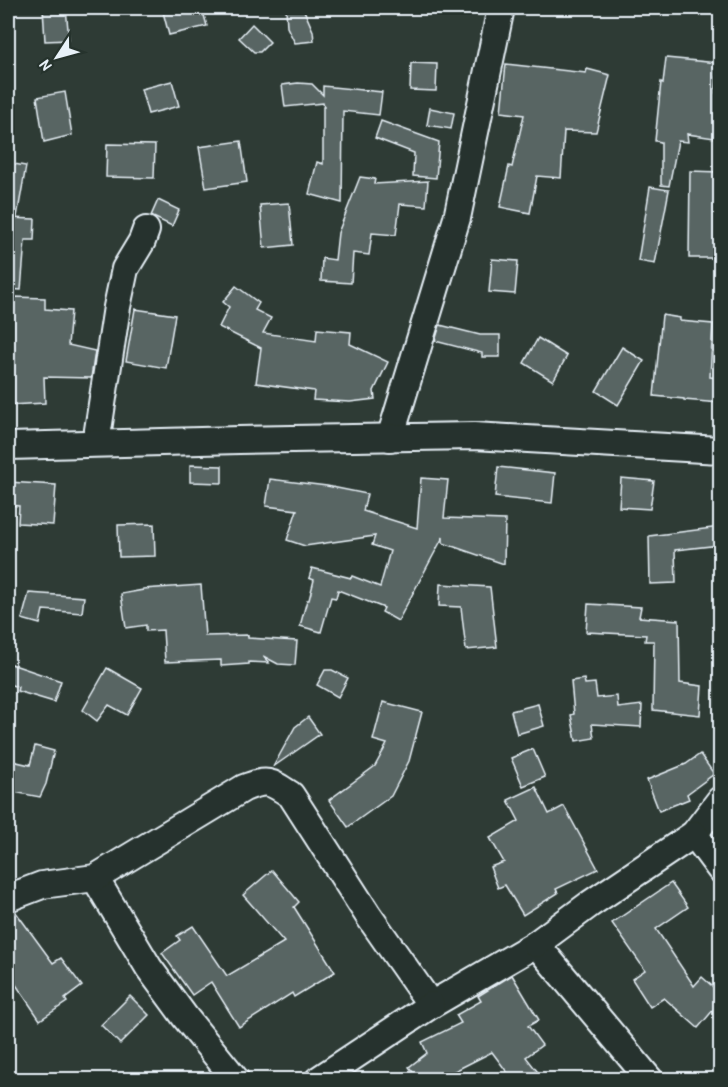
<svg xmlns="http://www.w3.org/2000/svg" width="728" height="1087" font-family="'Patrick Hand',sans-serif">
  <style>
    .building { fill: #596563; stroke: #e8f1f8; stroke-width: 1.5 }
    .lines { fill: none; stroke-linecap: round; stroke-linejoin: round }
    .minor-casing { stroke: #e8f1f8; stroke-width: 30 }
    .minor { stroke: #26332d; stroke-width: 26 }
  </style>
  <rect width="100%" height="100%" fill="#2e3b35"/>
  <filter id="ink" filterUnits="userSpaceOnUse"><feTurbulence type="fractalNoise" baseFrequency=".0167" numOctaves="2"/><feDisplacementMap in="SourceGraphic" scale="12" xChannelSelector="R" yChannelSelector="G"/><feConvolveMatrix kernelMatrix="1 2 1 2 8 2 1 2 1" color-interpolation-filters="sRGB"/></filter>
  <g filter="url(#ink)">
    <g class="building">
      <polygon points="43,8 66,8 69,40 45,41"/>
      <polygon points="162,8 202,8 207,26 169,35"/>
      <polygon points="286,8 303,8 313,31 314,41 295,43 287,27"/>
      <polygon points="252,24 270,42 260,52 254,52 239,38"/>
      <polygon points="666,58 718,63 716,93 720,93 720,111 718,111 714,138 687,134 688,142 678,141 669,186 661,185 661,142 655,141 661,82 663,83"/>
      <polygon points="411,63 437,64 436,91 410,90"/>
      <polygon points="506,64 586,73 587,69 610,75 596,132 564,131 561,178 537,176 530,213 500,207 509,166 512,167 524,115 501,112"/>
      <polygon points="172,81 179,106 148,114 141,89"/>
      <polygon points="298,83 312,84 323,95 323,86 382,92 379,115 343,111 342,203 309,194 317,162 323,164 323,107 324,107 323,103 285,107 282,85"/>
      <polygon points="65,92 72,135 44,142 37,97"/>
      <polygon points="430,108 454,113 451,129 427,125"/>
      <polygon points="381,121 439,142 436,178 413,176 414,153 375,138"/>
      <polygon points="241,141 247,182 206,188 199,147"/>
      <polygon points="107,144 155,145 154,178 106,177"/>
      <polygon points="8,163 26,166 17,217 8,216"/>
      <polygon points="690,171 720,172 720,258 689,258"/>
      <polygon points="360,177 375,179 374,184 428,181 426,206 400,204 396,235 372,233 369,255 353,253 351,283 321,281 322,258 335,260 338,233"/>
      <polygon points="650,187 669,190 655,264 638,261"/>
      <polygon points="158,200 179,210 172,226 151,216"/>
      <polygon points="289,203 293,245 264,248 260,205"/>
      <polygon points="8,218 35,219 34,240 25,240 21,290 8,289"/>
      <polygon points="492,259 518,261 515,294 489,292"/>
      <polygon points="236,286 259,303 255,310 271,318 263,333 316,341 317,329 351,332 350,344 388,362 374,391 375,399 350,402 313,400 314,391 256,383 261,348 219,327 229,307 223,302"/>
      <polygon points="14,297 45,298 45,309 71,311 68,345 95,351 91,378 44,377 45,403 10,405 8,359 8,322 13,321"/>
      <polygon points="135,309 175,315 166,368 126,361"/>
      <polygon points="662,315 680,318 680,321 713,324 710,377 720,378 720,403 684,400 684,399 654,396"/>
      <polygon points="440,325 480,335 500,335 500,357 482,357 482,353 435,341"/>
      <polygon points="538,338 567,356 553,381 524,363"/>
      <polygon points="622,347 644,361 618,405 596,391"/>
      <polygon points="190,465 222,466 222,483 190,482"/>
      <polygon points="498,467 555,473 552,503 495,497"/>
      <polygon points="421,478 448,480 444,518 505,520 504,564 443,543 443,537 398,621 382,612 384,608 338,590 336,598 331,597 321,632 300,626 307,600 309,600 314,580 309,578 312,568 351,578 352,576 380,587 390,551 372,545 375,536 305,546 287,540 297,510 266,506 270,479 327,486 367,494 363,511 417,528"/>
      <polygon points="621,478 654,481 650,509 619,507"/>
      <polygon points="8,482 56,485 53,525 18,523 19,506 8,505"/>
      <polygon points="154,524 155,556 119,557 118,525"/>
      <polygon points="720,527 720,545 675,550 676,583 650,584 649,536"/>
      <polygon points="440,584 490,587 497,647 466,650 461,607 439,606"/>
      <polygon points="201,585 205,636 248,635 248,638 297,641 295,665 278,664 263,656 269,663 249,662 249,664 221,666 221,660 165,662 163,630 146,631 146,625 126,628 121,594 143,590 143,589"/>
      <polygon points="29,593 84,597 82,613 43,610 40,624 22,619"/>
      <polygon points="588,604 641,607 639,617 679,620 680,683 702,686 700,715 653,710 654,641 645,641 646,635 586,632"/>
      <polygon points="8,663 61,681 54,702 17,691 18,687 8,684"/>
      <polygon points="107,668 142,688 127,715 109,705 97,721 83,710"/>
      <polygon points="325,670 332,670 348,678 338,697 317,685"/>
      <polygon points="584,679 585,684 595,683 597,698 617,696 618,708 642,705 641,727 592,724 594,738 576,741 571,715 574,714 571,681"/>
      <polygon points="383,702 422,712 409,761 391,796 348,827 329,800 375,766 387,744 373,740"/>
      <polygon points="538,704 544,726 517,734 511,711"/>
      <polygon points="308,717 320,734 273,767 295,727"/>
      <polygon points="35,746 54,751 46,784 40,797 8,791 8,760 30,765"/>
      <polygon points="533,749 545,777 523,786 511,758"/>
      <polygon points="700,754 714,774 687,794 689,799 659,811 647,780 686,764"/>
      <polygon points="536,787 549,814 564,806 598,869 556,889 558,893 523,915 505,885 498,888 490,867 504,862 490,838 519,821 508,800"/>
      <polygon points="272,870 299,902 294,907 335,972 294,997 292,993 239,1027 211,982 192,995 162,953 180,940 177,936 193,926 227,976 284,942 243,895"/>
      <polygon points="671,883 688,907 656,929 694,986 702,977 720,993 720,1002 698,1028 664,998 650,1007 632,979 645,970 612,923"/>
      <polygon points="15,911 53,963 61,958 82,986 65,999 67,1002 40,1020 8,973 8,913"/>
      <polygon points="512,975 539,1020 528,1026 542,1045 526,1057 544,1080 513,1080 492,1052 437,1080 419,1080 409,1067 427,1053 422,1042 461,1023 456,1015 481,1001 478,996"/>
      <polygon points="130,996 149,1015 120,1044 101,1025"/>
    </g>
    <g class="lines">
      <g class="minor-casing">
        <g id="minor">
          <polyline points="390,438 457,218 501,8"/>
          <polyline points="96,443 117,307 125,269 142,241 146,230"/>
          <polyline points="8,446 239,440 474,436 720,450"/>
          <polyline points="694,834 720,800"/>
          <polyline points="95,878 149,968 185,1017 236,1080"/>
          <path d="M8 898 42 885 95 878 244 788C268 779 270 781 291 795L368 915 431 1005 536 944 650 1080"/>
          <polyline points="536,944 590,904 694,834 720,869"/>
          <polyline points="318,1080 431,1005"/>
        </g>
      </g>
      <use href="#minor" class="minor"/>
    </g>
  </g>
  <rect width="728" height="1087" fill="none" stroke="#26332d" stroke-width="30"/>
  <rect x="15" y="15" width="698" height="1057" fill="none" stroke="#e8f1f8" stroke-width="2" filter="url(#ink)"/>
  <g transform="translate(57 57) rotate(234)" stroke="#26332d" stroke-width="4.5" paint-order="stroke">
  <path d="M0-4.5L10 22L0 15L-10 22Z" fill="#e8f1f8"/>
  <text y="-9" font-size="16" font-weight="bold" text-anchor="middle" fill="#e8f1f8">N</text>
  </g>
</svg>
